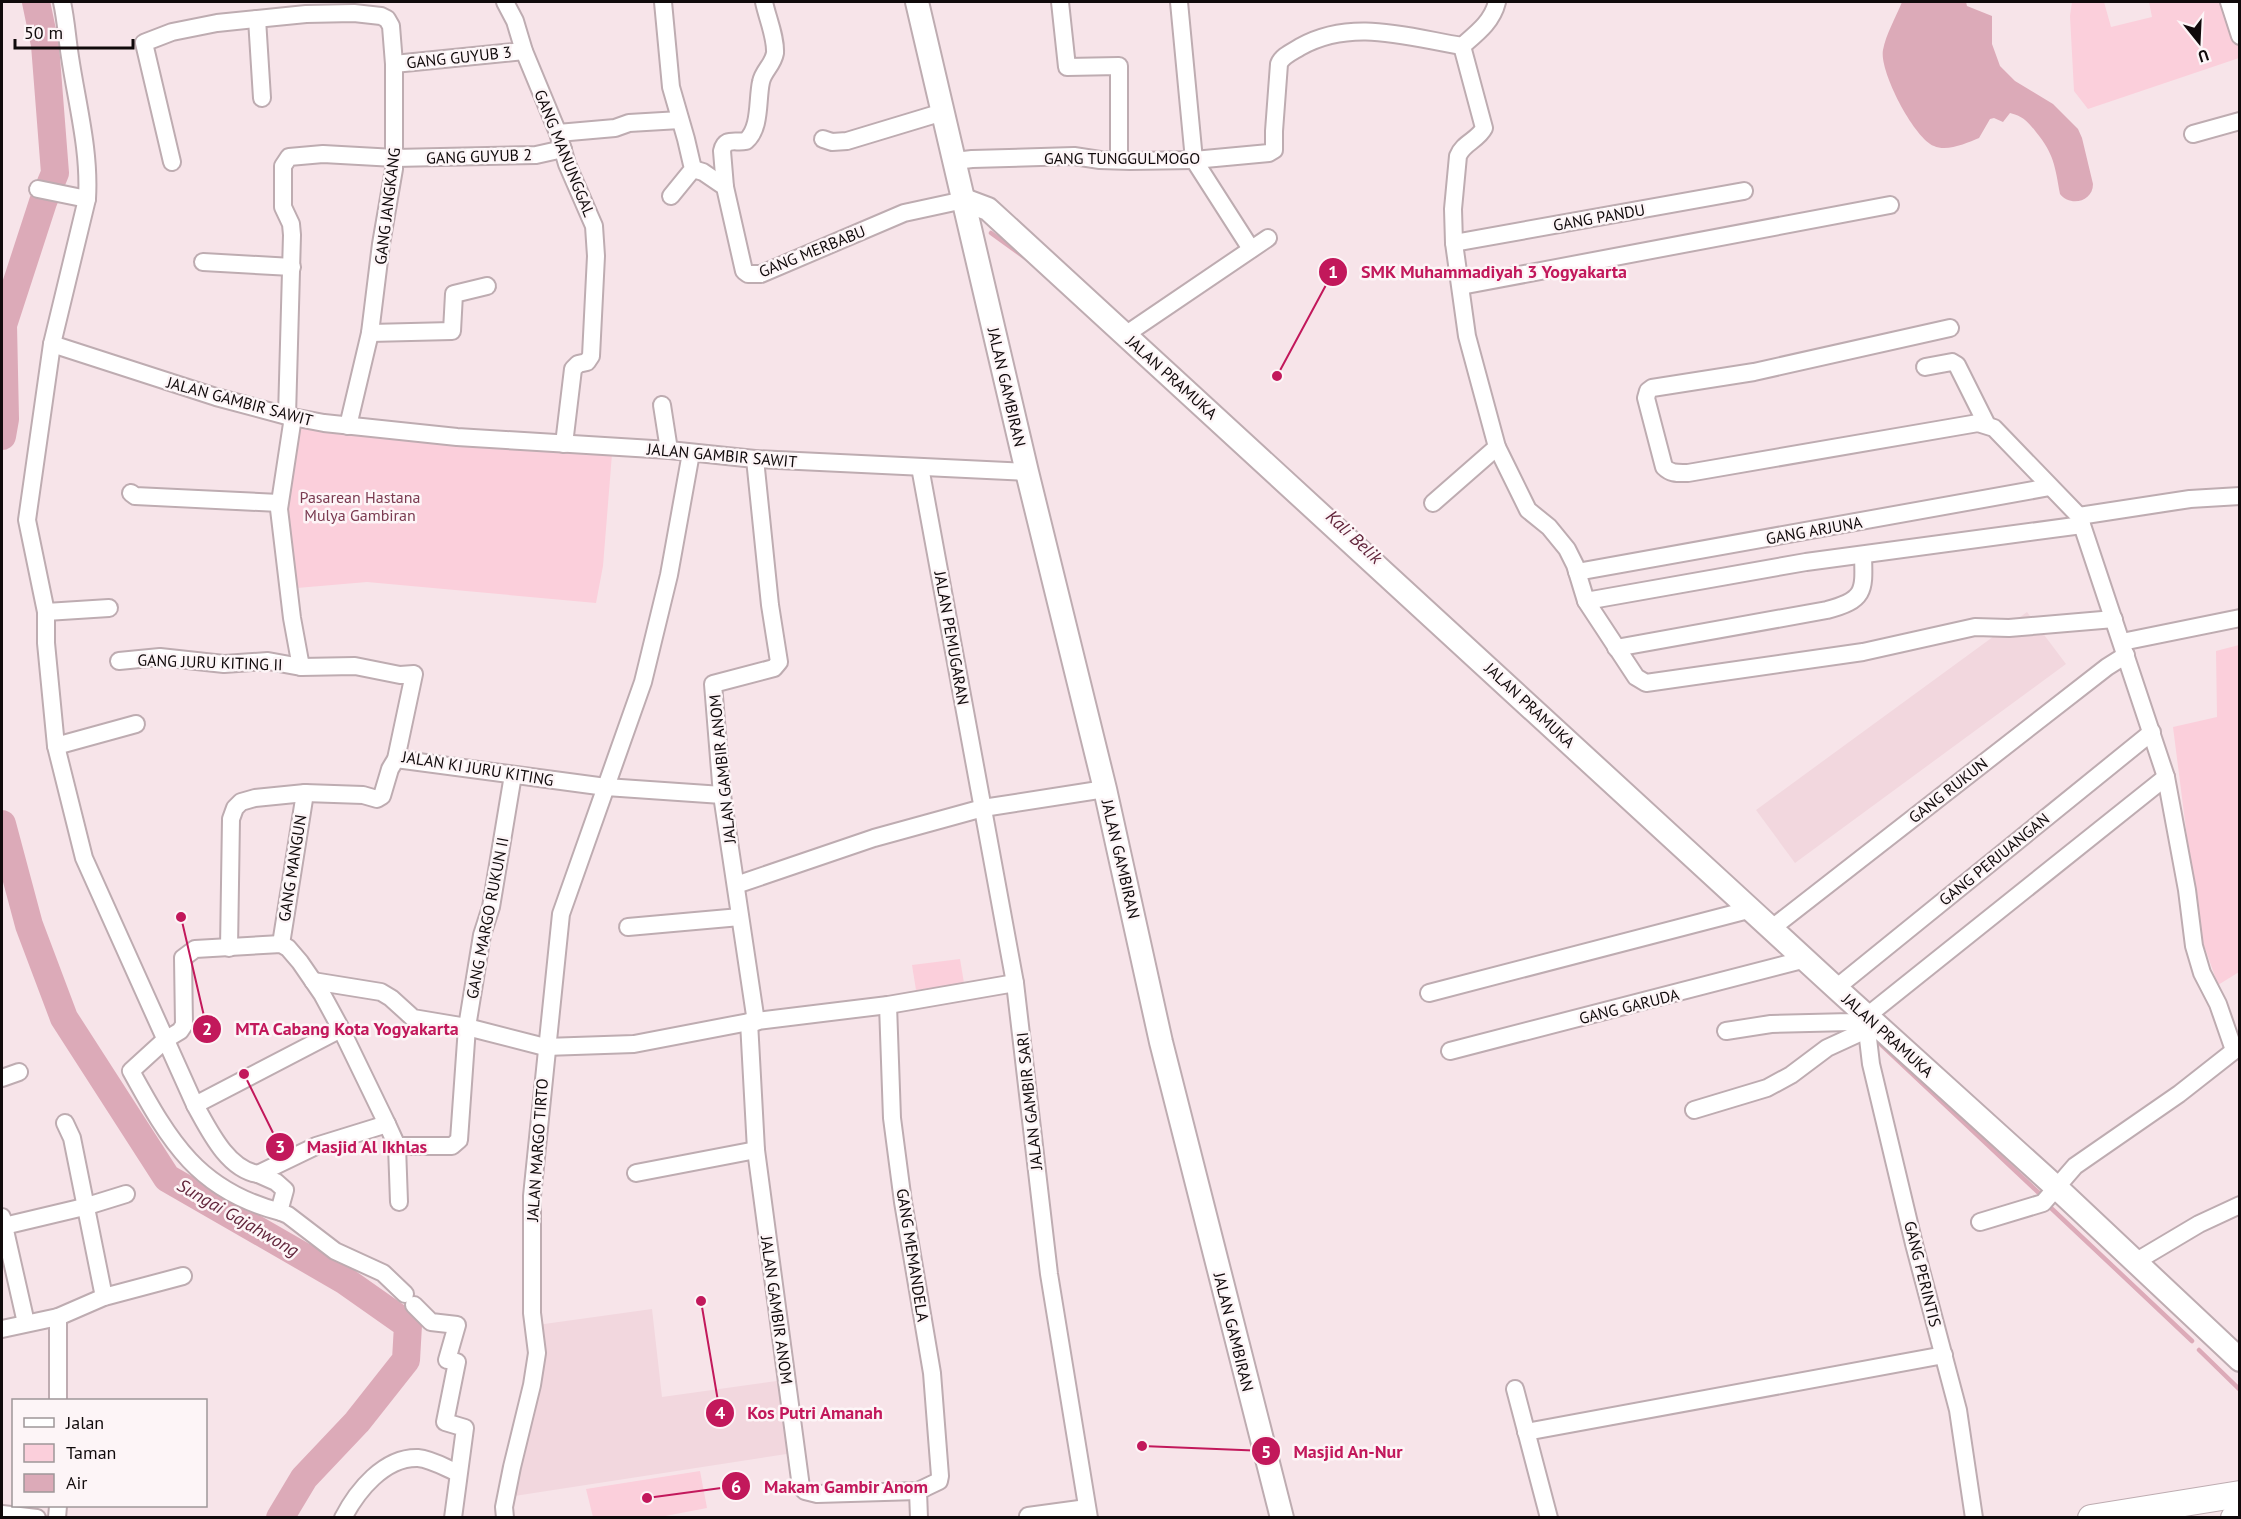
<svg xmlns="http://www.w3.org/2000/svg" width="2241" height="1519" font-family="'PT Sans',sans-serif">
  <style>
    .built { fill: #f2d7de }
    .green { fill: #fbcfdb }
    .water { fill: #dcaab8 }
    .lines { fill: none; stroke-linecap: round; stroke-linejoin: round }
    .stream { stroke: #dcaab8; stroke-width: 4.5 }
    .river { stroke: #dcaab8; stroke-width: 28 }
    .street-casing { stroke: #beacb1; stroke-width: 20 }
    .secondary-casing { stroke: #beacb1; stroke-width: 26 }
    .primary-casing { stroke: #beacb1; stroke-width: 28 }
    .street { stroke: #fff; stroke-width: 16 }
    .secondary { stroke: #fff; stroke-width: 22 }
    .primary { stroke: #fff; stroke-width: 26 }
    .labels { text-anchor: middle; stroke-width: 5; stroke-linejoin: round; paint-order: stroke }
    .street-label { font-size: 16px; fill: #100a0b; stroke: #fdf5f7 }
    .park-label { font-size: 16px; fill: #7a3a50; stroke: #fdf5f7 }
    .water-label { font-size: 18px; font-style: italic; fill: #62253b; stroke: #fdf5f7 }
    .leader { fill: none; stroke: #c2185b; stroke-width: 2 }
    .callout-dot { fill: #c2185b; stroke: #fdf5f7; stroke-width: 2 }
    .mark-label { font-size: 18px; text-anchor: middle; font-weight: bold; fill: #fff }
    .callout-label { font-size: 18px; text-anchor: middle; font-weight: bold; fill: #c2185b; stroke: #fdf5f7; stroke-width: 5; stroke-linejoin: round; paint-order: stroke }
  </style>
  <rect width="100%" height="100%" fill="#f7e4e9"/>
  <g class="built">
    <polygon points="2027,612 2066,664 1795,863 1756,810"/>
    <polygon points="652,1309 662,1397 784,1380 793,1453 508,1497 537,1325"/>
  </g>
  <g class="green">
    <polygon points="2072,2 2104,2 2111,27 2152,17 2149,2 2223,2 2240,52 2239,58 2088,109 2074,91 2070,16"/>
    <polygon points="298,425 612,454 603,566 596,603 367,582 297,588 283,509"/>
    <polygon points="2239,645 2239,972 2218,985 2199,931 2173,727 2217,717 2216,651"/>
    <polygon points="960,959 964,983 916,990 912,965"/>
    <polygon points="700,1471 707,1508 660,1517 593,1517 586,1489"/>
  </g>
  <path class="water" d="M1902 2H1966L1967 6 1992 16V44L2000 66 2015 81 2053 104 2078 129 2082 138 2093 184C2093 202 2070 207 2060 194 2055 166 2054 154 2036 132 2028 122 2023 116 2010 113L2003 122 1994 118 1990 119 1979 138C1967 143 1947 152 1934 146 1914 138 1879 71 1883 50 1886 34 1896 17 1902 2Z"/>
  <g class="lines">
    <g class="stream">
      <polyline points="991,233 1027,259"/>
      <polyline points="1872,1036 2041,1195"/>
      <polyline points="2051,1208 2192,1341"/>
      <polyline points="2199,1350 2240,1390"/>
    </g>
    <g class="river">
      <polyline points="2,436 5,419 3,325 43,202 55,173 45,45 36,2"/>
      <polyline points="2,824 29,925 64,1018 167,1178 344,1280 408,1325 406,1360 357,1422 304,1478 280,1518"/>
    </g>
    <g class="street-casing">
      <g id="street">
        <path d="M62 2C66 20 67 38 70 57 77 104 90 151 87 199L52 344 27 520 46 612V643L56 746 84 858 195 1105C209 1130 227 1169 258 1174"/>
        <polyline points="505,2 515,21 524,51 558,133 567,164 594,226 596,256 591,356 587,362 578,364 573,369 564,444"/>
        <polyline points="663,2 671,87 686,139 693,169 671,196"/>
        <polyline points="1060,2 1067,67 1119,66 1119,160"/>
        <polyline points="1179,2 1194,160 1251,249"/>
        <polyline points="2229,2 2240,36"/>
        <polyline points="257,19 262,98"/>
        <path d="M1462 46 1484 128C1478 140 1463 143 1458 156L1453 209 1454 243 1467 336 1497 447 1528 510 1549 527 1567 549 1575 565 1586 601 1636 677 1646 683 1863 652 1975 627 2009 628 2114 619"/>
        <polyline points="394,64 524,51"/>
        <polyline points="558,133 615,128 629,123 680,120"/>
        <polyline points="2193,134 2240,121"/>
        <polyline points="823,139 832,142 847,141 943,112"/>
        <path d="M955 161 972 159 1074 156 1100 160 1130 161 1194 160 1269 153 1274 150V131L1279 64C1282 56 1292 52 1300 47 1352 18 1407 37 1462 46 1477 33 1492 22 1497 2"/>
        <polyline points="172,162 144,43 146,42 172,32 217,23 306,14 354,13 381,16 387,19 391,26 394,64 394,169 381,244 370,333 348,426"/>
        <polyline points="693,169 703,172 725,187 744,271 748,274 761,274 904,213 964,200"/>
        <path d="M725 187 722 151C725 137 735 143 746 141 761 128 757 100 761 82 763 71 773 65 775 53 776 37 767 17 764 2"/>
        <polyline points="38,189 87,199"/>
        <polyline points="1454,243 1744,191"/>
        <polyline points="203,262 292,267"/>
        <polyline points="1461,286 1890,205"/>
        <path d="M1950 328 1754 372 1652 388 1648 391 1646 398 1664 467C1671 474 1678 473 1688 473L1978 423 1994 428 2079 516 2166 777 2187 890 2194 946 2202 973 2218 1004 2234 1050"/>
        <polyline points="370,333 452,331 454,294 487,286"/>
        <polyline points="1125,335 1268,238"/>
        <polyline points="52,344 216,397 287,416 324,423 457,437 669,450 755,459 1027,472"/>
        <polyline points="1925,367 1952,362 1957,365 1987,425"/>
        <polyline points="662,405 669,450"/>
        <polyline points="287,416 292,235 291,224 283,207 283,166 289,157 323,154 395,158 536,155 563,149"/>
        <polyline points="755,459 770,605 779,662 774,668 713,684 722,795 756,1022"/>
        <polyline points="920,467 1015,983 1049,1274 1089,1518"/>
        <polyline points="131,493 135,496 279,503"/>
        <polyline points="1433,503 1497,447"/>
        <polyline points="2079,516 2190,499 2240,496"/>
        <polyline points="1577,572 2050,487"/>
        <polyline points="1586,601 1806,562 2082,525"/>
        <polyline points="46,612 109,608"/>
        <polyline points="2122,642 2240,618"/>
        <path d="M1616 648 1827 610C1866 600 1864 590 1863 555"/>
        <polyline points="119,661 160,657 224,664 268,661 301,667"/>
        <polyline points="56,746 136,724"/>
        <polyline points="396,759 606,787 722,795"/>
        <polyline points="736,885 874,838 983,808 1105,789"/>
        <polyline points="628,927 740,917"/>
        <polyline points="1772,928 2107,667 2126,655"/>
        <polyline points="281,944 305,793"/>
        <polyline points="229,948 231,819 235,808 241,802 255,798 305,793 363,795 377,799 382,796 390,769 396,759 414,674 400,675 355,666 301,667 292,618 279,509 293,417"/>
        <polyline points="313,981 381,992 391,998 413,1018 467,1027 545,1047 634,1044 749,1022 888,1005 1015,983"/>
        <polyline points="1836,988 2152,732"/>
        <polyline points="1429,993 1752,909"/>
        <polyline points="749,1022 756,1150 801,1487 805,1491 817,1494 918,1491 939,1481 940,1476 932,1373 903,1202 892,1118 888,1005"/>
        <polyline points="1867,1030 1871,1064 1914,1244 1958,1410 1974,1518"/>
        <polyline points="1726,1031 1771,1024 1851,1022 1867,1016 2166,777"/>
        <polyline points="1450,1051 1806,959"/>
        <polyline points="2,1078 19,1072"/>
        <polyline points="195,1105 341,1029"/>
        <polyline points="1694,1110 1767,1088 1791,1075 1827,1048 1877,1025"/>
        <polyline points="65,1123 72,1138 104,1297"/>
        <polyline points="387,1124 316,1146 258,1174 276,1182 285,1190 280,1208 281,1212 288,1215 335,1251 383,1273 405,1294"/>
        <polyline points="397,1146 452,1146 459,1140 467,1027 482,935 491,907 513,775"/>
        <polyline points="636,1173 756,1150"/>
        <path d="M281 1212C198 1191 170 1142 131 1071L165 1040 180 1031 184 1025 183 958 195 949 281 944 288 948 300 962 322 994 341 1029 387 1124 397 1146 399 1202"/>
        <polyline points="2,1217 26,1323"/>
        <polyline points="1980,1222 2043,1203 2075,1166 2179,1094 2240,1046"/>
        <polyline points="4,1226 84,1207 126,1194"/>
        <polyline points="2135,1262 2199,1224 2240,1205"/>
        <polyline points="414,1305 431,1322 457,1325 447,1360 457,1362 445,1422 465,1428 453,1518"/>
        <polyline points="58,1317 58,1400"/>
        <polyline points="2,1329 58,1317 104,1297 183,1276"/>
        <polyline points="1515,1389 1549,1518"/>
        <polyline points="1526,1432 1944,1355"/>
        <polyline points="918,1491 919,1518"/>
        <polyline points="2,1514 37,1518"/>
        <polyline points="1028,1516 1087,1508"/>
        <polyline points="57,1518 58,1506"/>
        <path d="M343 1518C357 1491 384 1457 418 1458 431 1459 446 1468 458 1473"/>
        <polyline points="505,1518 504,1507 512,1467 532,1385 537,1353 532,1313 532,1196 561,914 643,682 669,575 691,453"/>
      </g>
    </g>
    <g class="secondary-casing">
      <g id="secondary">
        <polyline points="917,2 1027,472 1105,789 1161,1042 1282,1518"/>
        <polyline points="964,200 988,209 1836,988 2057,1188 2240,1360"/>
      </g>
    </g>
    <g class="primary-casing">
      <g id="primary">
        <polyline points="2091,1518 2240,1494"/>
        <polyline points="2234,1518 2240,1517"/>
      </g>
    </g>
    <use href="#street" class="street"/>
    <use href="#secondary" class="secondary"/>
    <use href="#primary" class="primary"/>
  </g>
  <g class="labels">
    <g class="street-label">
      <text transform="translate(459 57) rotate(-6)" y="6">GANG GUYUB 3</text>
      <text transform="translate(565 153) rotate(68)" y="6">GANG MANUNGGAL</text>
      <text transform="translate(479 156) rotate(-2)" y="6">GANG GUYUB 2</text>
      <text x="1122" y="164">GANG TUNGGULMOGO</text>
      <text transform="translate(387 206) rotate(-83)" y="6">GANG JANGKANG</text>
      <text transform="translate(1599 217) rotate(-10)" y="6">GANG PANDU</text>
      <text transform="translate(812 251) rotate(-22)" y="6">GANG MERBABU</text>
      <text transform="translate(1172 377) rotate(42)" y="6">JALAN PRAMUKA</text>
      <text transform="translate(1007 387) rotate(77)" y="6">JALAN GAMBIRAN</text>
      <text transform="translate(240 401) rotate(15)" y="6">JALAN GAMBIR SAWIT</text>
      <text transform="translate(722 455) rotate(5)" y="6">JALAN GAMBIR SAWIT</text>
      <text transform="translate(1814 530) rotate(-10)" y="6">GANG ARJUNA</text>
      <text transform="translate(952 638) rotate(80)" y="6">JALAN PEMUGARAN</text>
      <text transform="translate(210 662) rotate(2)" y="6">GANG JURU KITING II</text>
      <text transform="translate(1530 705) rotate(43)" y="6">JALAN PRAMUKA</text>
      <text transform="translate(478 768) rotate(9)" y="6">JALAN KI JURU KITING</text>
      <text transform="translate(722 769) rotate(-96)" y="6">JALAN GAMBIR ANOM</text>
      <text transform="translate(1948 790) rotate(-38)" y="6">GANG RUKUN</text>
      <text transform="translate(1121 859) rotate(77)" y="6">JALAN GAMBIRAN</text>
      <text transform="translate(1994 859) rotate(-39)" y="6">GANG PERJUANGAN</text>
      <text transform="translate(292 868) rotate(-81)" y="6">GANG MANGUN</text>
      <text transform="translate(487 918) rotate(-79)" y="6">GANG MARGO RUKUN II</text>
      <text transform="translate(1629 1006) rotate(-14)" y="6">GANG GARUDA</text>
      <text transform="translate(1888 1035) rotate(42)" y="6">JALAN PRAMUKA</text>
      <text transform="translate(1029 1101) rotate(-96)" y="6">JALAN GAMBIR SARI</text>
      <text transform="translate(537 1150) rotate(-86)" y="6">JALAN MARGO TIRTO</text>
      <text transform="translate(913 1255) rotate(81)" y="6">GANG MEMANDELA</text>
      <text transform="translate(1923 1274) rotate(76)" y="6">GANG PERINTIS</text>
      <text transform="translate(777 1310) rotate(82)" y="6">JALAN GAMBIR ANOM</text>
      <text transform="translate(1234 1332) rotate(76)" y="6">JALAN GAMBIRAN</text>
    </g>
    <g class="park-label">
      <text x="360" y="503">Pasarean Hastana<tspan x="360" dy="18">Mulya Gambiran</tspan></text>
    </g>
    <g class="water-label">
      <text transform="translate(1354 537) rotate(43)" y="6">Kali Belik</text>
      <text transform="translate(238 1218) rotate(30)" y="6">Sungai Gajahwong</text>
    </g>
  </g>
  <path class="leader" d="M1277 376L1333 272M181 917L207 1029M244 1074L280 1147M701 1301L720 1413M1142 1446L1266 1451M647 1498L736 1486"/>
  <g class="callout-dot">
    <circle cx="1277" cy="376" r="6"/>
    <circle cx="181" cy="917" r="6"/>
    <circle cx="244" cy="1074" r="6"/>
    <circle cx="701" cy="1301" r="6"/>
    <circle cx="1142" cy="1446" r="6"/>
    <circle cx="647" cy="1498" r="6"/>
    <circle cx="1333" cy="272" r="15"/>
    <circle cx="207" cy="1029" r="15"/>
    <circle cx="280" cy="1147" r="15"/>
    <circle cx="720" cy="1413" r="15"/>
    <circle cx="1266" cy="1451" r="15"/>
    <circle cx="736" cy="1486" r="15"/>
  </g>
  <g class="mark-label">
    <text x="1333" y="278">1</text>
    <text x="207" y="1035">2</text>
    <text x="280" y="1153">3</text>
    <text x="720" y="1419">4</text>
    <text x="1266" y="1458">5</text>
    <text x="736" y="1493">6</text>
  </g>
  <g class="callout-label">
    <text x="1494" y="278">SMK Muhammadiyah 3 Yogyakarta</text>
    <text x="347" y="1035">MTA Cabang Kota Yogyakarta</text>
    <text x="367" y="1153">Masjid Al Ikhlas</text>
    <text x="815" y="1419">Kos Putri Amanah</text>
    <text x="1348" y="1458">Masjid An-Nur</text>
    <text x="846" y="1493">Makam Gambir Anom</text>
  </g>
  <rect width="2241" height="1519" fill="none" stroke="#100a0b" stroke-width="6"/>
  <rect x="12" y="1399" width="195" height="108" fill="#fdf5f7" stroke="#9e9799" stroke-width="1.5"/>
  <rect x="24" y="1418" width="30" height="9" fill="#ffffff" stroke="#9e9799" stroke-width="1.5"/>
  <text x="66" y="1429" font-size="18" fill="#100a0b">Jalan</text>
  <rect x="24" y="1444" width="30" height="18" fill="#fbcfdb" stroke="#9e9799" stroke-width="1.5"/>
  <text x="66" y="1459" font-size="18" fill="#100a0b">Taman</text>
  <rect x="24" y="1474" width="30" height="18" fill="#dcaab8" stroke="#9e9799" stroke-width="1.5"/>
  <text x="66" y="1489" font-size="18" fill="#100a0b">Air</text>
  <g transform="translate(2199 42) rotate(162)" stroke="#fdf5f7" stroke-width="4.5" paint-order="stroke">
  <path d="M0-4.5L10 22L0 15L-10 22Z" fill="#100a0b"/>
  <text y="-9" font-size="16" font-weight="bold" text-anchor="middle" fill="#100a0b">U</text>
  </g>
  <path d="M15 39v9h118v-9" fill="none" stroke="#100a0b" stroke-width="3"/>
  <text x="24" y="39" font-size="18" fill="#100a0b" stroke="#fdf5f7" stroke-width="4.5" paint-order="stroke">50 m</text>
</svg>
